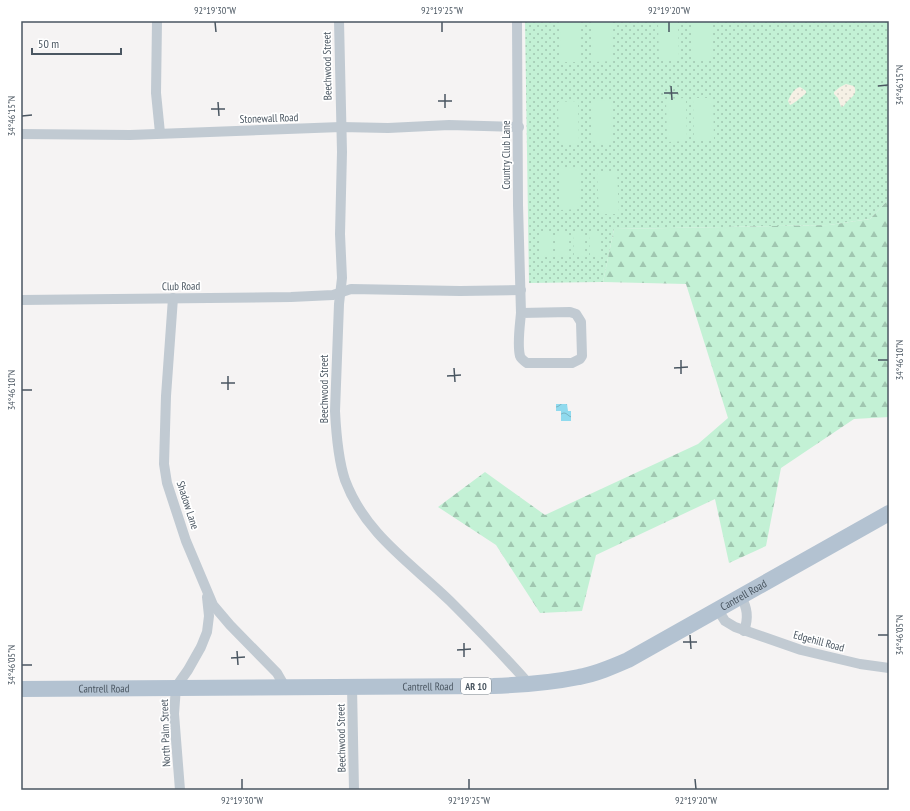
<svg xmlns="http://www.w3.org/2000/svg" width="910" height="811" font-family="'PT Sans Narrow',sans-serif">
  <style>
    .grass { fill: url(#grass-dots) }
    .forest { fill: url(#forest-firs) }
    .sand { fill: url(#sand-dots) }
    .park { fill: #c3f1d5 }
    .water { fill: url(#water-waves) }
    .lines { fill: none; stroke-linecap: round; stroke-linejoin: round }
    .street { stroke: #c1cad2; stroke-width: 10 }
    .primary { stroke: #b3c2d1; stroke-width: 16 }
    .ticks { fill: none; stroke: #4a5661; stroke-width: 1.5 }
    .labels { text-anchor: middle; stroke-width: 3.5; stroke-linejoin: round; paint-order: stroke }
    .shield { fill: #fff; stroke: #808990; stroke-width: 1 }
    .shield-label { font-size: 10px; font-weight: bold; fill: #4a5661 }
    .street-label { font-size: 11px; fill: #4a5661; stroke: #fff }
    .neatline { fill: none; stroke: #4a5661; stroke-width: 1.5 }
    .ticks-label { font-size: 10px; text-anchor: middle; fill: #4a5661 }
  </style>
  <defs>
    <pattern id="grass-dots" width="8" height="8" patternUnits="userSpaceOnUse"><rect width="8" height="8" fill="#c3f1d5"/><path d="M2 2h.1M6 6h.1" fill="none" stroke="#a0c6b0" stroke-width="1.8" stroke-linecap="round"/></pattern>
    <pattern id="forest-firs" width="22" height="20" patternUnits="userSpaceOnUse"><rect width="22" height="20" fill="#c3f1d5"/><path d="M5 1l3.5 6h-7zM16 11l3.5 6h-7z" fill="#a0c6b0"/></pattern>
    <pattern id="sand-dots" width="8" height="8" patternUnits="userSpaceOnUse"><rect width="8" height="8" fill="#f5f0e5"/><path d="M2 2h.1M6 6h.1" fill="none" stroke="#d4d0c7" stroke-width="1.8" stroke-linecap="round"/></pattern>
    <pattern id="water-waves" width="16" height="10" patternUnits="userSpaceOnUse"><rect width="16" height="10" fill="#90daee"/><path d="M0 5q4-4 8 0t8 0" fill="none" stroke="#78b4c4"/></pattern>
  </defs>
  <rect width="100%" height="100%" fill="#f5f3f3"/>
  <polygon class="grass" points="525,21 889,21 889,199 870,219 829,225 614,229 603,282 529,283"/>
  <polygon class="forest" points="889,199 889,417 854,419 781,468 766,546 729,563 715,499 596,555 582,611 540,613 496,545 438,507 485,472 545,515 698,444 728,418 686,284 603,282 614,229 829,225 870,219"/>
  <g class="sand">
    <path d="M846 84 854 86C859 96 848 98 844 106L841 107 838 98 834 94V92L840 87Z"/>
    <path d="M800 87 806 91V93C803 96 792 105 790 105L788 101C790 96 794 88 800 87Z"/>
  </g>
  <g class="park">
    <polygon points="560,21 580,21 580,62 561,62"/>
    <polygon points="592,21 612,21 613,61 593,62"/>
    <polygon points="658,21 678,21 679,60 659,60"/>
    <rect x="691" y="21" width="20" height="38"/>
    <polygon points="686,98 687,141 667,142 666,99"/>
    <polygon points="693,98 713,98 714,141 694,141"/>
    <polygon points="611,100 612,143 592,143 591,101"/>
    <polygon points="578,101 579,144 559,144 558,102"/>
    <polygon points="579,167 580,209 560,210 559,168"/>
    <polygon points="617,171 619,214 599,214 597,172"/>
    <polygon points="541,232 551,232 552,256 541,256"/>
    <polygon points="557,232 567,232 568,256 557,256"/>
    <polygon points="573,232 584,232 584,256 574,256"/>
    <polygon points="589,232 600,232 600,256 590,256"/>
  </g>
  <polygon class="water" points="556,404 567,404 568,411 571,411 571,421 561,421 561,411 556,411"/>
  <g class="lines">
    <g class="street">
      <polyline points="157,21 156,93 160,133"/>
      <path d="M339 21 342 152 340 234 342 278 339 304 335 411C336 431 339 462 345 480 365 534 411 563 450 601 477 628 504 656 530 685"/>
      <polyline points="517,21 518,205 521,313"/>
      <polyline points="21,134 130,135 341,127 388,128 449,125 519,127"/>
      <polyline points="173,298 166,396 164,464 167,483 186,541 213,605 230,625 277,673 285,687"/>
      <polyline points="21,300 291,297 333,295 351,289 460,291 521,290"/>
      <path d="M570 312 576 314 581 322 582 356 580 359 572 363H527C524 361 521 359 520 356 517 344 520 325 521 313Z"/>
      <path d="M741 596C747 608 749 617 744 631"/>
      <polyline points="718,610 725,621 735,627 801,650 860,664 889,668"/>
      <polyline points="352,686 354,790"/>
      <polyline points="180,790 174,714 176,687 188,670 201,647 207,632 209,616 207,597"/>
    </g>
    <path class="primary" id="s1" d="M21 689 493 686C522 685 550 683 579 677 596 674 612 667 628 660L889 513"/>
  </g>
  <path class="ticks" d="M215 22 216 32M442 22V32M669 22V32M671 86 672 100M878 86 888 85M664 93H678M445 94V108M438 101H452M218 102 219 116M211 109H225M22 116 32 115M681 360V374M878 360H888M454 368 455 382M674 368 688 367M228 376V390M447 376 461 375M221 383H235M22 390H32M690 635 691 649M878 635H888M683 642H697M464 643V657M457 650 471 649M237 651 238 665M231 658 245 657M22 665H32M242 779V789M469 779V789M695 779 696 789"/>
  <g class="labels">
    <rect class="shield" x="461" y="678" width="30" height="16" rx="3"/>
    <g class="shield-label">
      <text x="476" y="690">AR 10</text>
    </g>
    <g class="street-label">
      <text transform="translate(327 66) rotate(-91)" y="4">Beechwood Street</text>
      <text transform="translate(269 118) rotate(-2)" y="4">Stonewall Road</text>
      <text transform="translate(506 155) rotate(-90)" y="4">Country Club Lane</text>
      <text transform="translate(181 286) rotate(-1)" y="4">Club Road</text>
      <text transform="translate(324 389) rotate(-90)" y="4">Beechwood Street</text>
      <text transform="translate(188 505) rotate(72)" y="4">Shadow Lane</text>
      <text dy="4" stroke="none"><textPath href="#s1" startOffset="743">Cantrell Road</textPath></text>
      <text transform="translate(819 641) rotate(15)" y="4">Edgehill Road</text>
      <text dy="4" stroke="none"><textPath href="#s1" startOffset="407">Cantrell Road</textPath></text>
      <text dy="4" stroke="none"><textPath href="#s1" startOffset="83">Cantrell Road</textPath></text>
      <text transform="translate(165 733) rotate(-92)" y="4">North Palm Street</text>
      <text transform="translate(341 738) rotate(-91)" y="4">Beechwood Street</text>
    </g>
  </g>
  <rect width="910" height="811" fill="none" stroke="#ffffff" stroke-width="44"/>
  <path d="M32 48v6h89v-6" fill="none" stroke="#4a5661" stroke-width="2"/>
  <text x="38" y="48" font-size="12" fill="#4a5661" stroke="#ffffff" stroke-width="3" paint-order="stroke">50 m</text>
  <rect x="22" y="22" width="866" height="767" class="neatline"/>
  <g class="ticks-label">
    <text x="215" y="14">92°19'30"W</text>
    <text x="442" y="14">92°19'25"W</text>
    <text x="669" y="14">92°19'20"W</text>
    <text transform="translate(899 85) rotate(-90)" y="4">34°46'15"N</text>
    <text transform="translate(11 116) rotate(-90)" y="4">34°46'15"N</text>
    <text transform="translate(899 360) rotate(-90)" y="4">34°46'10"N</text>
    <text transform="translate(11 390) rotate(-90)" y="4">34°46'10"N</text>
    <text transform="translate(899 635) rotate(-90)" y="4">34°46'05"N</text>
    <text transform="translate(11 665) rotate(-90)" y="4">34°46'05"N</text>
    <text x="242" y="804">92°19'30"W</text>
    <text x="469" y="804">92°19'25"W</text>
    <text x="696" y="804">92°19'20"W</text>
  </g>
</svg>
